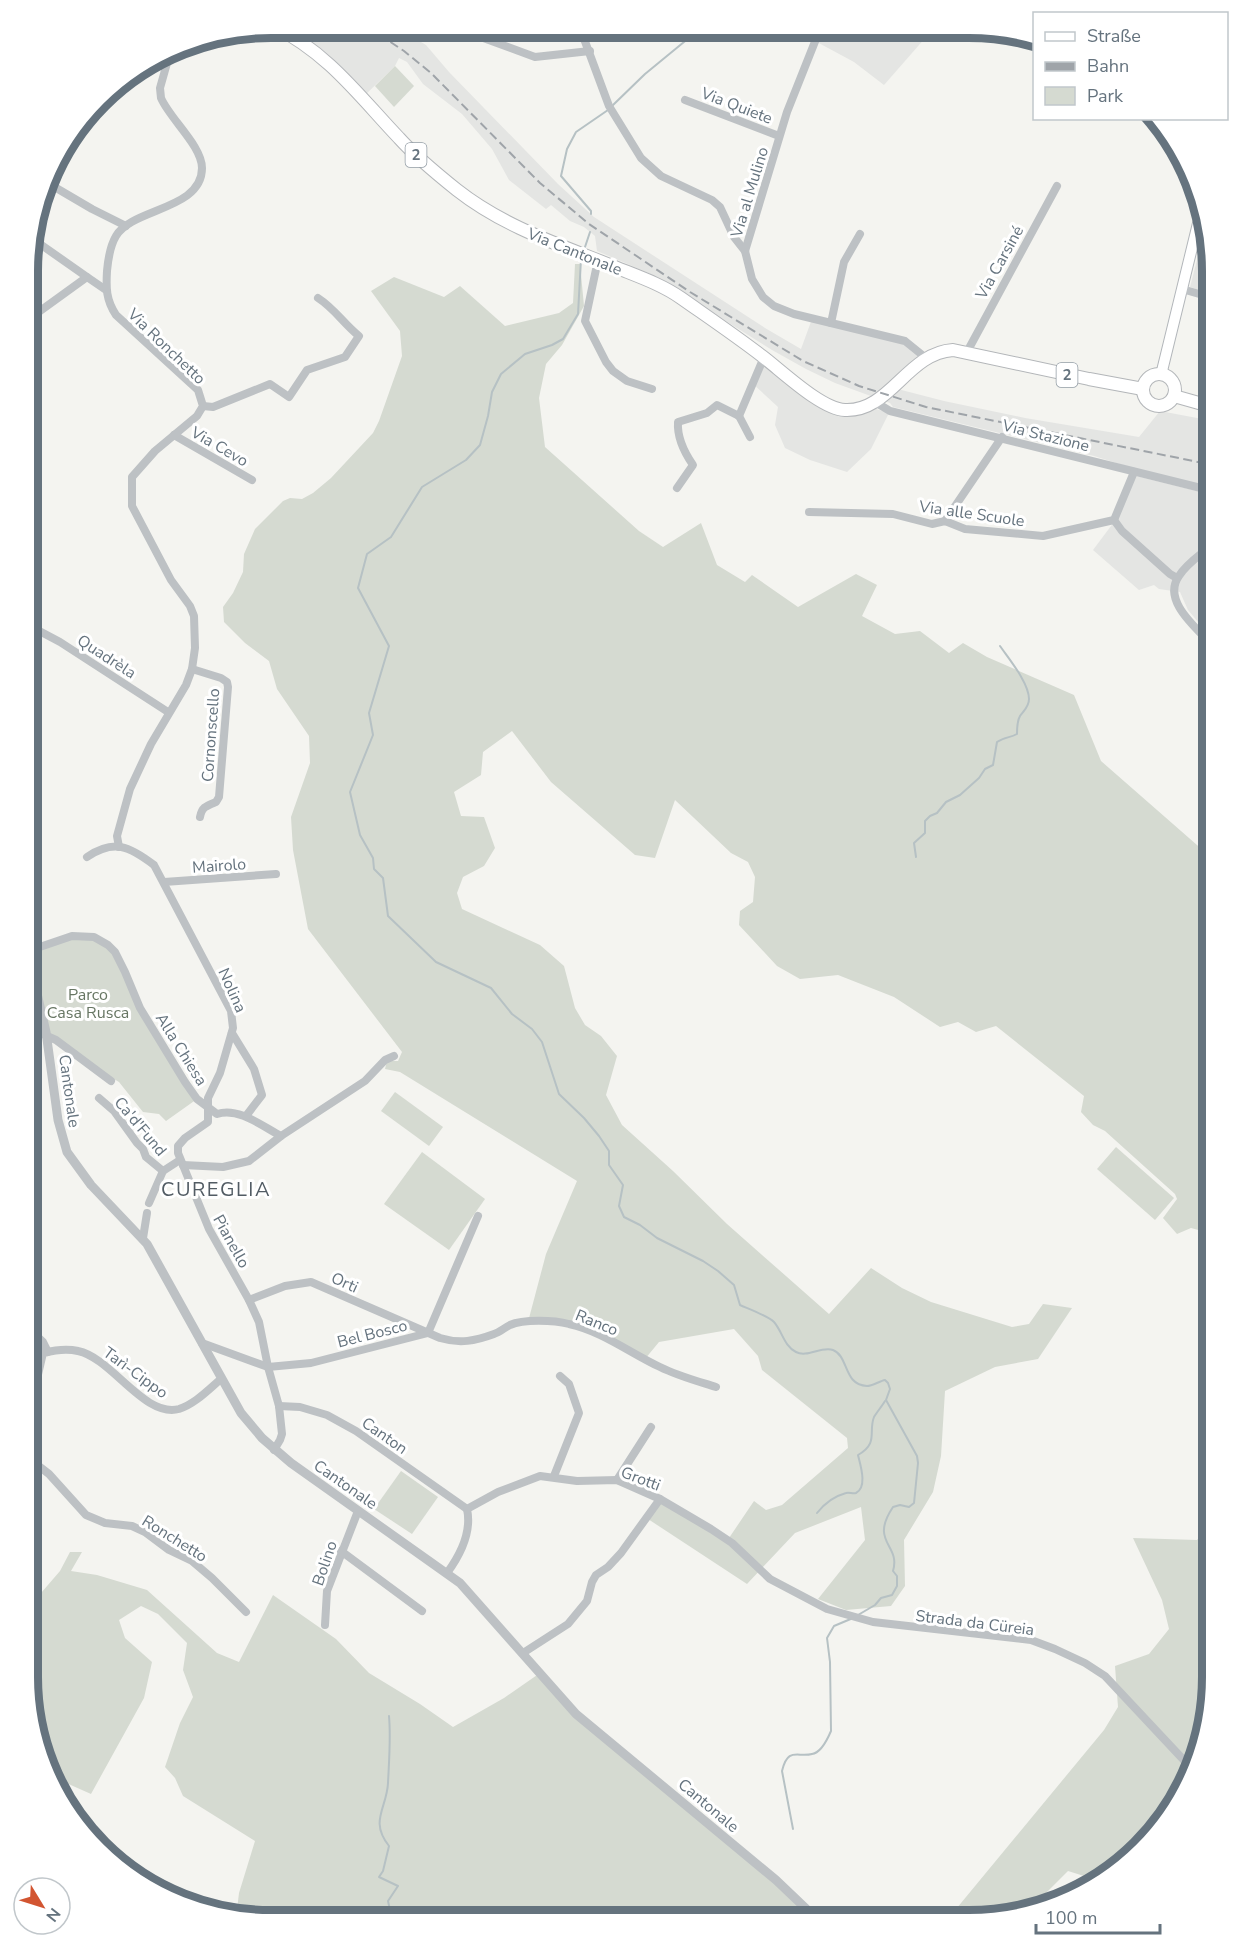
<svg xmlns="http://www.w3.org/2000/svg" width="1240" height="1948" font-family="'Nunito Sans',sans-serif">
  <style>
    .built { fill: #e4e5e3 }
    .green { fill: #d5dad1 }
    .lines { fill: none; stroke-linecap: round; stroke-linejoin: round }
    .stream { stroke: #b6c1c4; stroke-width: 2 }
    .secondary-casing { stroke: #b2b6ba; stroke-width: 12 }
    .primary-casing { stroke: #b3b6b9; stroke-width: 14 }
    .minor { stroke: #bdc1c4; stroke-width: 8 }
    .tertiary { stroke: #bdc1c4; stroke-width: 9 }
    .secondary { stroke: #fff; stroke-width: 10 }
    .primary { stroke: #fff; stroke-width: 12 }
    .rail { stroke: #9fa4a9; stroke-width: 2; stroke-dasharray: 9 4.5; stroke-linecap: butt }
    .labels { text-anchor: middle; stroke-width: 6; stroke-linejoin: round; paint-order: stroke }
    .shield { fill: #fff; stroke: #939da5; stroke-width: 1.5 }
    .shield-label { font-size: 15px; font-weight: bold; fill: #65737e }
    .street-label { font-size: 16px; fill: #65737e; stroke: #fff }
    .park-label { font-size: 16px; fill: #677663; stroke: #fff }
    .quarter-label { font-size: 20px; letter-spacing: 1.5px; fill: #525c64; stroke: #fff }
    .rim { fill: none; stroke: #65737e; stroke-width: 8 }
  </style>
  <rect width="100%" height="100%" fill="#f4f4f0"/>
  <g class="built">
    <polygon points="291,27 396,27 426,45 449,72 558,184 594,217 765,328 801,349 812,319 905,341 926,358 886,386 944,401 1025,418 1139,437 1160,411 1213,421 1213,488 1145,472 1094,456 893,407 890,403 835,383 806,369 772,350 651,274 597,251 595,236 584,227 570,221 551,205 546,209 509,180 492,149 462,114 423,84 407,62 399,58 395,66 363,97 289,34"/>
    <polygon points="782,28 933,29 884,85 854,62 815,41"/>
    <polygon points="1205,229 1213,271 1213,295 1190,287"/>
    <polygon points="763,361 823,407 873,408 889,413 871,449 847,472 810,460 785,448 775,425 778,407 752,383"/>
    <polygon points="1136,476 1213,495 1213,614 1199,623 1188,610 1180,592 1159,589 1154,585 1139,590 1093,550 1117,518"/>
  </g>
  <g class="green">
    <polygon points="395,66 414,86 394,107 375,86"/>
    <polygon points="575,264 580,264 584,306 562,345 546,364 539,398 545,447 639,531 663,547 701,523 717,565 745,582 752,575 798,607 856,574 877,585 862,616 895,634 920,631 949,653 963,643 987,657 1074,695 1101,761 1213,859 1213,1234 1191,1228 1177,1234 1163,1218 1177,1199 1175,1194 1105,1131 1093,1125 1081,1112 1084,1096 996,1026 976,1032 958,1022 940,1027 894,997 838,975 800,979 777,966 739,925 740,911 753,902 755,877 748,862 731,853 675,800 655,858 635,855 551,782 512,731 483,752 481,775 454,792 461,816 484,817 495,848 484,866 463,877 457,893 462,909 540,945 564,966 575,1008 585,1025 601,1036 617,1056 606,1095 622,1125 673,1171 727,1224 829,1314 871,1268 902,1288 931,1302 1012,1327 1029,1324 1043,1304 1072,1308 1038,1359 995,1367 945,1391 941,1456 933,1492 904,1540 905,1586 891,1606 846,1610 818,1599 865,1540 861,1507 795,1533 747,1584 648,1519 659,1499 729,1538 754,1501 766,1510 782,1505 848,1448 847,1438 762,1370 758,1356 734,1329 659,1342 645,1359 569,1324 528,1322 546,1254 577,1181 400,1072 385,1069 387,1061 398,1061 402,1052 308,929 293,850 291,817 310,763 309,736 277,689 269,661 245,643 224,622 223,607 233,593 243,572 244,554 255,529 283,501 290,498 302,499 313,493 331,478 373,433 379,421 402,356 400,331 371,291 394,277 444,297 460,286 505,326 559,313 573,303"/>
    <polygon points="85,935 108,945 140,1008 197,1099 166,1121 159,1114 143,1112 119,1082 114,1079 111,1081 47,1036 28,951"/>
    <polygon points="395,1092 443,1127 429,1146 381,1111"/>
    <polygon points="1116,1147 1174,1198 1155,1220 1097,1169"/>
    <polygon points="422,1152 485,1199 449,1250 384,1204"/>
    <polygon points="401,1471 438,1497 412,1534 374,1509"/>
    <polygon points="1213,1522 1212,1694 1195,1770 1163,1825 1118,1870 1100,1881 1068,1871 1030,1909 970,1921 948,1921 947,1920 1104,1730 1118,1707 1115,1666 1149,1654 1169,1629 1162,1600 1133,1538 1197,1540"/>
    <polygon points="70,1552 82,1552 71,1571 97,1575 147,1590 217,1653 239,1662 273,1595 336,1639 369,1673 420,1704 453,1727 504,1698 540,1673 564,1701 819,1921 236,1918 239,1893 255,1841 183,1796 175,1778 165,1767 180,1723 193,1697 183,1670 187,1643 158,1614 141,1606 119,1620 125,1638 152,1662 144,1698 91,1794 64,1782 48,1761 42,1744 40,1711 33,1707 27,1677 27,1589 35,1600 60,1571"/>
  </g>
  <g class="lines">
    <g class="stream">
      <polyline points="612,106 645,74 701,28"/>
      <polyline points="591,214 591,211 561,176 567,149 576,132 608,110"/>
      <polyline points="584,250 590,232"/>
      <path d="M581 259 578 314 563 339 552 345 525 354 501 374 492 392 488 416 480 445 466 460 422 487 391 537 367 554 358 588 389 646 369 713 373 735 350 792 360 835 373 858 374 869 383 878 388 916 436 962 491 988 512 1014 532 1029 542 1042 559 1094 584 1118 599 1136 609 1151V1165L623 1185 619 1206 624 1217 640 1225 657 1238 703 1261 718 1271 734 1285 740 1305C749 1309 768 1316 774 1322 782 1331 784 1346 796 1352 807 1358 821 1346 833 1350 849 1356 843 1385 867 1386 872 1386 880 1381 885 1380L888 1383 890 1389 886 1400 917 1456 918 1463 914 1503 909 1507 900 1505 893 1507C869 1543 901 1544 893 1571L897 1576V1586L892 1595 881 1598 875 1605 858 1615"/>
      <path d="M916 857 914 843 925 833V821L930 816 937 813 946 802 960 795 979 778 985 769 993 765 997 742C1004 737 1010 738 1017 734 1017 728 1017 721 1020 716 1024 710 1029 707 1029 699 1029 683 1009 659 1000 646"/>
      <path d="M817 1513C824 1504 835 1496 846 1493 849 1492 853 1494 856 1493 868 1487 860 1464 858 1455 879 1443 868 1432 874 1417 877 1412 882 1406 885 1401"/>
      <path d="M389 1716C391 1738 389 1761 388 1783 387 1808 369 1821 389 1846L383 1871 379 1877 398 1886 388 1901 392 1919"/>
      <path d="M793 1829 782 1771C788 1746 798 1758 812 1754 821 1753 828 1738 831 1731L830 1662 827 1638 834 1626 853 1618"/>
    </g>
    <g class="secondary-casing">
      <polyline id="secondary" points="1161,375 1201,211"/>
    </g>
    <g class="primary-casing">
      <g id="primary">
        <path d="M275 27C328 53 360 97 399 138 416 157 437 174 457 190 504 227 560 245 615 267 637 276 661 284 681 298 708 317 736 336 762 356 782 371 821 409 845 410 890 412 907 353 953 350L1089 379 1143 389"/>
        <circle cx="1159" cy="390" r="16"/>
        <polyline points="1174,396 1213,407"/>
      </g>
    </g>
    <g class="minor">
      <polyline points="456,28 535,57 590,51"/>
      <polyline points="580,28 609,106 641,158 661,176 712,200 720,207 734,237 745,251"/>
      <polyline points="820,29 787,112 745,251 752,279 763,297 774,306 794,314 905,341 926,358"/>
      <polyline points="685,100 779,136"/>
      <polyline points="46,182 92,209 126,226"/>
      <polyline points="30,237 87,277"/>
      <polyline points="598,260 585,321 606,362 613,371 627,381 652,389"/>
      <polyline points="1182,289 1213,298"/>
      <polyline points="831,323 844,262 860,234"/>
      <polyline points="29,324 40,311 87,277 106,290"/>
      <polyline points="967,352 1057,186"/>
      <polyline points="875,402 890,411 1213,491"/>
      <path d="M203 406 213 407 270 384 289 397 307 370 345 357 359 336C343 323 335 309 318 298"/>
      <polyline points="739,416 764,357"/>
      <polyline points="739,416 750,437"/>
      <polyline points="174,435 252,480"/>
      <path d="M677 488 693 465C684 452 677 437 678 422L707 413 717 405 739 416"/>
      <polyline points="809,512 893,514 932,524 945,521 965,529 1043,536 1114,520 1134,472"/>
      <polyline points="1114,520 1122,531 1170,574 1177,578"/>
      <polyline points="945,521 1002,437"/>
      <polyline points="28,625 60,642 168,712"/>
      <path d="M1213 646C1198 629 1161 601 1179 576 1187 563 1202 554 1213 544"/>
      <path d="M192 669 221 678 227 682 228 687 219 797 216 802C206 806 202 807 200 817"/>
      <path d="M119 847 117 836 130 789 151 744 186 685 192 669 195 648 194 616 190 606 171 580 132 506V477L155 451 197 416 203 406 198 390 116 315C106 300 106 288 107 271 108 260 110 246 116 236 132 208 202 210 202 168 202 146 170 119 161 98L160 88 171 49"/>
      <path d="M87 857C114 839 129 846 154 865L231 1011 233 1028 220 1073 208 1098V1122L185 1138 178 1146V1153L209 1229 249 1300 259 1322 268 1367 279 1406 282 1434 280 1440 274 1450"/>
      <polyline points="164,882 276,874"/>
      <path d="M28 951 72 936 94 937 108 945 115 952 125 972 140 1008 185 1082 197 1099 217 1114C239 1107 262 1126 281 1136L365 1081 385 1060 394 1056"/>
      <polyline points="232,1033 254,1069 262,1095 246,1116"/>
      <polyline points="47,1036 56,1040 111,1081"/>
      <polyline points="28,1041 46,1032"/>
      <polyline points="99,1098 114,1111 137,1143 143,1149 146,1157 163,1171"/>
      <polyline points="183,1165 223,1167 249,1161 281,1136"/>
      <polyline points="149,1203 163,1171 180,1160"/>
      <polyline points="143,1238 147,1213"/>
      <path d="M249 1300 285 1286 311 1282 440 1338C460 1344 475 1341 494 1334 500 1332 504 1328 510 1325 523 1319 554 1320 569 1324 602 1331 630 1353 660 1367 678 1376 697 1381 716 1387"/>
      <polyline points="27,1327 43,1342 48,1352"/>
      <polyline points="202,1343 268,1367 311,1363 428,1333 478,1216"/>
      <path d="M27 1357C43 1353 61 1347 78 1351 112 1358 144 1418 179 1409 195 1404 209 1389 221 1379"/>
      <polyline points="27,1404 36,1383 43,1353"/>
      <polyline points="279,1406 300,1407 327,1415 356,1431 467,1509"/>
      <polyline points="27,1457 49,1474 86,1515 105,1523 132,1526 145,1532 169,1550 192,1561 212,1578 246,1612"/>
      <polyline points="554,1476 579,1413 569,1384 560,1376"/>
      <polyline points="617,1480 651,1427"/>
      <polyline points="341,1551 422,1611"/>
      <path d="M447 1573C461 1554 472 1532 467 1509L498 1492 540 1476 577 1481 617 1480 660 1499 711 1529 732 1543 770 1579 827 1609 873 1622 1031 1640 1055 1649 1085 1663 1105 1676 1194 1771"/>
      <polyline points="325,1625 327,1591 358,1511"/>
      <polyline points="523,1653 568,1624 587,1601 592,1582 596,1575 608,1567 621,1553 660,1499"/>
      <polyline points="40,1743 42,1744"/>
    </g>
    <polyline class="tertiary" points="28,955 46,1032 58,1120 67,1152 91,1185 147,1244 241,1413 262,1438 291,1463 460,1583 576,1714 776,1880 819,1921"/>
    <use href="#secondary" class="secondary"/>
    <use href="#primary" class="primary"/>
    <polyline class="rail" points="368,27 404,51 431,73 540,183 589,224 690,292 803,361 859,386 926,407 1213,465"/>
  </g>
  <g class="labels">
    <g class="shield">
      <rect x="405.5" y="143" width="21" height="24" rx="4.5"/>
      <rect x="1056.5" y="363" width="21" height="24" rx="4.5"/>
    </g>
    <g class="shield-label">
      <text x="416" y="160">2</text>
      <text x="1067" y="380">2</text>
    </g>
    <g class="street-label">
      <text transform="translate(737 105) rotate(21)" y="6">Via Quiete</text>
      <text transform="translate(749 192) rotate(-73)" y="6">Via al Mulino</text>
      <text transform="translate(575 251) rotate(22)" y="6">Via Cantonale</text>
      <text transform="translate(999 262) rotate(-61)" y="6">Via Carsiné</text>
      <text transform="translate(167 346) rotate(44)" y="6">Via Ronchetto</text>
      <text transform="translate(1046 435) rotate(14)" y="6">Via Stazione</text>
      <text transform="translate(220 446) rotate(30)" y="6">Via Cevo</text>
      <text transform="translate(972 513) rotate(8)" y="6">Via alle Scuole</text>
      <text transform="translate(107 656) rotate(33)" y="6">Quadrèla</text>
      <text transform="translate(210 735) rotate(-86)" y="6">Cornonscello</text>
      <text transform="translate(219 865) rotate(-4)" y="6">Mairolo</text>
      <text transform="translate(233 990) rotate(66)" y="6">Nolina</text>
      <text transform="translate(182 1049) rotate(58)" y="6">Alla Chiesa</text>
      <text transform="translate(70 1091) rotate(82)" y="6">Cantonale</text>
      <text transform="translate(141 1126) rotate(50)" y="6">Ca'd'Fund</text>
      <text transform="translate(232 1241) rotate(61)" y="6">Pianello</text>
      <text transform="translate(345 1282) rotate(24)" y="6">Orti</text>
      <text transform="translate(597 1322) rotate(22)" y="6">Ranco</text>
      <text transform="translate(372 1333) rotate(-14)" y="6">Bel Bosco</text>
      <text transform="translate(136 1372) rotate(36)" y="6">Tarì-Cippo</text>
      <text transform="translate(385 1435) rotate(35)" y="6">Canton</text>
      <text transform="translate(641 1478) rotate(21)" y="6">Grotti</text>
      <text transform="translate(346 1484) rotate(35)" y="6">Cantonale</text>
      <text transform="translate(175 1538) rotate(32)" y="6">Ronchetto</text>
      <text transform="translate(324 1563) rotate(-71)" y="6">Bolino</text>
      <text transform="translate(975 1622) rotate(7)" y="6">Strada da Cüreia</text>
      <text transform="translate(709 1805) rotate(40)" y="6">Cantonale</text>
    </g>
    <g class="park-label">
      <text x="88" y="1000">Parco<tspan x="88" dy="18">Casa Rusca</tspan></text>
    </g>
    <g class="quarter-label">
      <text x="216" y="1196">CUREGLIA</text>
    </g>
  </g>
  <path d="M0 0H1240V1948H0ZM271 38H969A233 233 0 0 1 1202 271V1677A233 233 0 0 1 969 1910H271A233 233 0 0 1 38 1677V271A233 233 0 0 1 271 38Z" fill="#fff" fill-rule="evenodd"/>
  <path class="rim" d="M271 38H969A233 233 0 0 1 1202 271V1677A233 233 0 0 1 969 1910H271A233 233 0 0 1 38 1677V271A233 233 0 0 1 271 38Z"/>
  <rect x="1033" y="12" width="195" height="108" fill="#ffffff" stroke="#c1c7cb" stroke-width="1.5"/>
  <rect x="1045" y="32" width="30" height="9" fill="#ffffff" stroke="#c1c7cb" stroke-width="1.5"/>
  <text x="1087" y="42" font-size="18" fill="#65737e">Straße</text>
  <rect x="1045" y="62" width="30" height="9" fill="#9fa4a9" stroke="#c1c7cb" stroke-width="1.5"/>
  <text x="1087" y="72" font-size="18" fill="#65737e">Bahn</text>
  <rect x="1045" y="87" width="30" height="18" fill="#d5dad1" stroke="#c1c7cb" stroke-width="1.5"/>
  <text x="1087" y="102" font-size="18" fill="#65737e">Park</text>
  <g transform="translate(42 1906) rotate(128)"><circle r="28" fill="#ffffff" stroke="#c1c7cb" stroke-width="1.5"/>
  <path d="M0-4.5L10 22L0 15L-10 22Z" fill="#d25531"/>
  <text y="-9" font-size="16" font-weight="bold" text-anchor="middle" fill="#65737e">N</text>
  </g>
  <path d="M1036 1924v9h124v-9" fill="none" stroke="#65737e" stroke-width="3"/>
  <text x="1045" y="1924" font-size="18" fill="#65737e" stroke="#ffffff" stroke-width="4.5" paint-order="stroke">100 m</text>
</svg>
